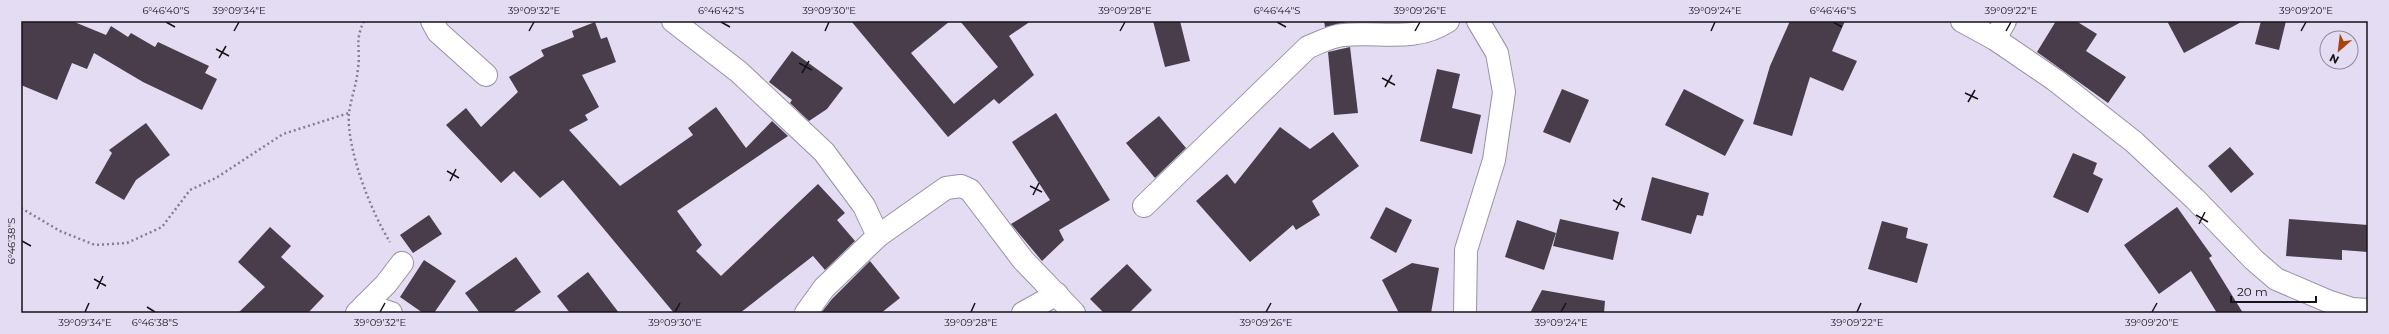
<svg xmlns="http://www.w3.org/2000/svg" width="2389" height="334" font-family="Montserrat,sans-serif">
  <style>
    .building { fill: #493c4b }
    .lines { fill: none; stroke-linecap: round; stroke-linejoin: round }
    .minor-casing { stroke: #9992a6; stroke-width: 24 }
    .path { stroke: #847e8d; stroke-width: 2.5; stroke-dasharray: 2 3; stroke-linecap: butt }
    .minor { stroke: #fff; stroke-width: 22 }
    .ticks { fill: none; stroke: #151219; stroke-width: 1.5 }
    .neatline { fill: none; stroke: #151219; stroke-width: 1.5 }
    .ticks-label { font-size: 10px; text-anchor: middle; fill: #151219 }
  </style>
  <rect width="100%" height="100%" fill="#e4dcf2"/>
  <g class="building">
    <polygon points="21,21 72,21 106,35 111,26 128,37 131,33 155,47 158,42 209,66 205,73 217,79 202,110 143,82 94,53 87,69 72,63 57,100 21,85"/>
    <polygon points="851,21 950,21 911,53 954,104 998,67 960,21 1031,21 1009,36 1034,75 999,104 994,99 948,137"/>
    <polygon points="1153,21 1180,21 1190,61 1165,67"/>
    <polygon points="1324,21 1347,21 1347,22 1325,27"/>
    <polygon points="1790,21 1845,21 1832,51 1857,61 1843,91 1810,77 1792,136 1753,124 1770,66"/>
    <polygon points="2056,21 2076,21 2097,34 2086,51 2126,77 2108,103 2037,52"/>
    <polygon points="2167,21 2243,21 2184,53"/>
    <polygon points="2261,21 2286,21 2279,50 2255,44"/>
    <polygon points="595,22 601,39 607,37 616,62 582,75 599,107 585,115 588,120 569,130 620,186 693,135 688,128 716,107 746,148 772,121 788,136 677,211 702,245 696,251 721,276 818,184 845,213 837,220 855,241 825,270 813,256 740,313 674,313 563,180 540,198 514,171 501,183 446,125 466,108 481,127 518,92 509,77 544,56 541,50 574,37 572,31"/>
    <polygon points="1350,47 1358,113 1334,115 1328,52"/>
    <polygon points="792,51 843,88 827,109 809,121 790,103 792,100 769,82"/>
    <polygon points="1437,69 1460,74 1452,108 1481,115 1472,154 1420,141"/>
    <polygon points="1562,89 1589,100 1570,143 1543,132"/>
    <polygon points="1684,89 1744,120 1725,156 1665,125"/>
    <polygon points="1056,113 1110,200 1059,230 1064,240 1042,261 1011,224 1050,200 1012,142"/>
    <polygon points="1159,116 1186,148 1155,178 1126,143"/>
    <polygon points="146,123 170,155 136,180 124,200 95,183 112,153 109,150"/>
    <polygon points="1280,127 1310,149 1333,132 1359,166 1312,201 1320,215 1296,230 1293,225 1250,262 1196,201 1227,174 1235,184"/>
    <polygon points="2230,147 2254,174 2231,193 2208,166"/>
    <polygon points="2073,153 2097,163 2093,174 2103,179 2088,213 2053,197"/>
    <polygon points="1652,177 1709,193 1703,216 1697,215 1691,234 1641,220"/>
    <polygon points="1386,207 1412,220 1396,253 1370,238"/>
    <polygon points="2177,207 2212,256 2209,258 2243,313 2217,313 2191,271 2159,294 2124,245"/>
    <polygon points="429,215 442,234 413,253 400,235"/>
    <polygon points="1560,219 1619,232 1613,260 1553,246"/>
    <polygon points="2289,219 2368,225 2368,252 2342,250 2342,260 2286,256"/>
    <polygon points="1517,220 1556,233 1544,270 1505,257"/>
    <polygon points="1882,221 1908,228 1906,238 1928,244 1917,283 1868,269"/>
    <polygon points="270,227 291,246 281,257 324,296 308,313 238,313 265,287 238,262"/>
    <polygon points="516,257 541,292 512,313 480,313 465,293"/>
    <polygon points="424,260 456,281 434,313 423,313 400,297"/>
    <polygon points="870,261 900,298 881,313 821,313 832,299"/>
    <polygon points="1412,263 1439,268 1431,313 1399,313 1382,280"/>
    <polygon points="1127,264 1152,290 1129,313 1104,313 1090,299"/>
    <polygon points="588,272 619,313 570,313 557,296"/>
    <polygon points="1542,290 1605,301 1604,313 1530,313"/>
  </g>
  <g class="lines">
    <g class="minor-casing">
      <g id="minor">
        <polyline points="432,21 438,32 486,75"/>
        <polyline points="673,21 739,72 824,152 864,206 878,236 824,288 806,313"/>
        <polyline points="1962,21 1995,39 2055,80 2134,142 2195,199 2254,260 2276,279 2330,302 2352,309 2368,310"/>
        <polyline points="1995,39 2005,21"/>
        <path d="M1144 206 1308 47C1319 43 1331 36 1343 35 1380 31 1415 43 1448 21"/>
        <polyline points="878,236 946,188 961,186 970,190 1023,260 1074,313"/>
        <polyline points="365,305 391,313"/>
        <polyline points="357,313 386,284 402,263"/>
        <polyline points="1023,313 1057,294"/>
        <polyline points="1465,313 1466,250 1494,160 1504,92 1497,53 1478,21"/>
      </g>
    </g>
    <g class="path">
      <path d="M364 21C354 42 361 48 358 68 357 83 351 98 349 113 346 148 371 212 390 242"/>
      <polyline points="21,208 60,231 95,245 127,243 162,227 190,190 216,178 283,134 349,113"/>
    </g>
    <use href="#minor" class="minor"/>
  </g>
  <path class="ticks" d="M166 22 175 27M721 22 730 27M1277 22 1286 27M1833 22 1842 27M234 31 239 22M529 31 534 22M825 31 829 22M1120 31 1125 22M1415 31 1420 22M1711 31 1715 22M2006 31 2011 22M2301 31 2306 22M216 49 229 56M219 58 226 46M799 63 812 70M802 73 809 61M1382 78 1395 85M1385 87 1392 75M1965 93 1978 99M1968 102 1975 90M447 171 459 178M450 181 456 169M1030 186 1042 192M1033 195 1039 183M1613 200 1625 207M1616 210 1622 198M2196 215 2208 222M2199 224 2205 212M22 241 31 246M94 279 106 286M97 289 103 276M147 307 155 312M85 312 89 303M380 312 385 303M675 312 680 303M971 312 975 303M1266 312 1271 303M1561 312 1566 303M1857 312 1861 303M2152 312 2157 303"/>
  <rect width="2389" height="334" fill="none" stroke="#e4dcf2" stroke-width="44"/>
  <g transform="translate(2339 50) rotate(208)"><circle r="19" fill="#e4dcf2" stroke="#918b9b"/>
  <path d="M0-3L7 15L0 10L-7 15Z" fill="#a8450d"/>
  <text y="-6" font-size="11" font-weight="bold" text-anchor="middle" fill="#151219">N</text>
  </g>
  <path d="M2231 296v6h85v-6" fill="none" stroke="#151219" stroke-width="2"/>
  <text x="2237" y="296" font-size="12" fill="#151219" stroke="#e4dcf2" stroke-width="3" paint-order="stroke">20 m</text>
  <rect x="22" y="22" width="2345" height="290" class="neatline"/>
  <g class="ticks-label">
    <text x="166" y="14">6°46'40"S</text>
    <text x="239" y="14">39°09'34"E</text>
    <text x="534" y="14">39°09'32"E</text>
    <text x="721" y="14">6°46'42"S</text>
    <text x="829" y="14">39°09'30"E</text>
    <text x="1125" y="14">39°09'28"E</text>
    <text x="1277" y="14">6°46'44"S</text>
    <text x="1420" y="14">39°09'26"E</text>
    <text x="1715" y="14">39°09'24"E</text>
    <text x="1833" y="14">6°46'46"S</text>
    <text x="2011" y="14">39°09'22"E</text>
    <text x="2306" y="14">39°09'20"E</text>
    <text transform="translate(11 241) rotate(-90)" y="4">6°46'38"S</text>
    <text x="85" y="326">39°09'34"E</text>
    <text x="155" y="326">6°46'38"S</text>
    <text x="380" y="326">39°09'32"E</text>
    <text x="675" y="326">39°09'30"E</text>
    <text x="971" y="326">39°09'28"E</text>
    <text x="1266" y="326">39°09'26"E</text>
    <text x="1561" y="326">39°09'24"E</text>
    <text x="1857" y="326">39°09'22"E</text>
    <text x="2152" y="326">39°09'20"E</text>
  </g>
</svg>
